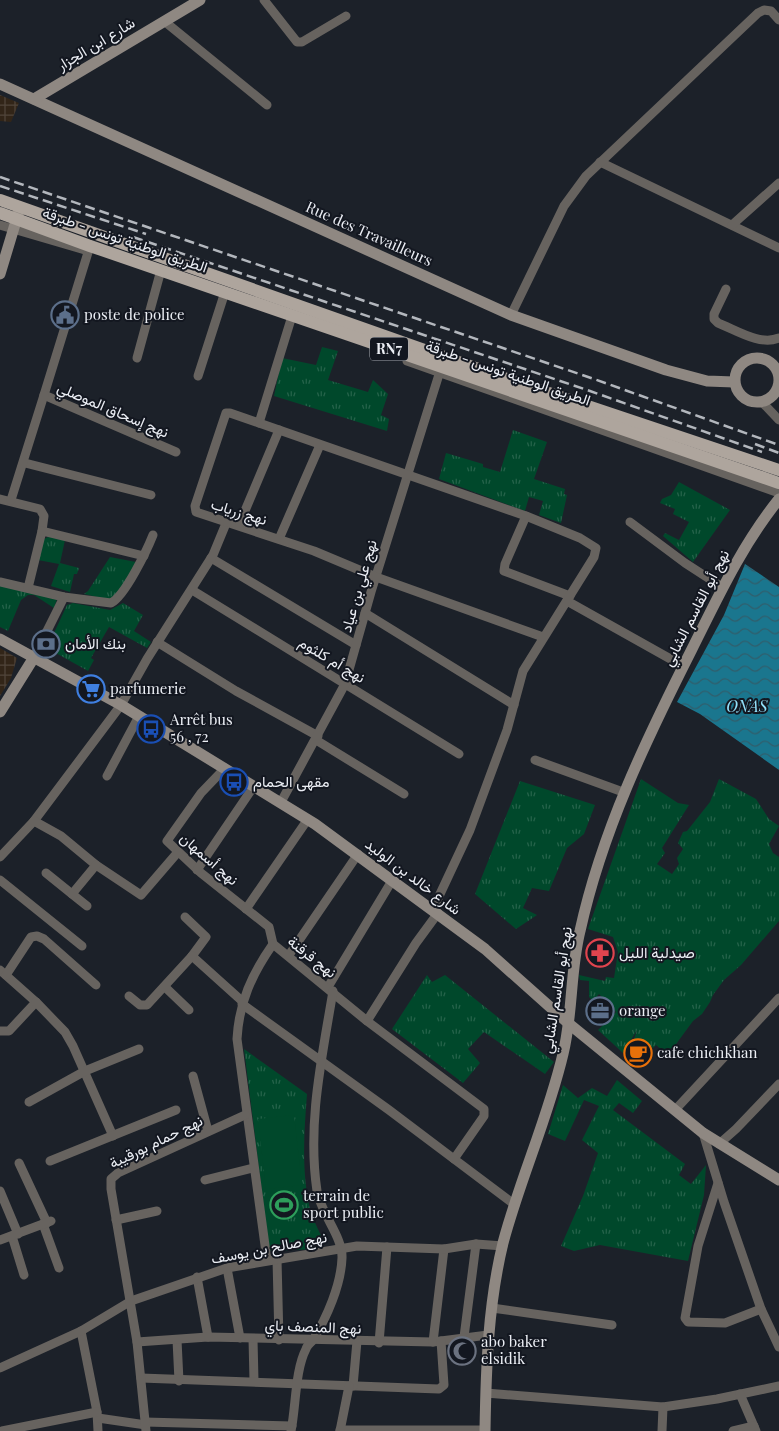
<svg xmlns="http://www.w3.org/2000/svg" width="779" height="1431" font-family="'Playfair Display',Vazirmatn,serif">
  <style>
    .industrial { fill: url(#industrial-grid) }
    .grass { fill: url(#grass-tufts) }
    .pitch { fill: #00482b }
    .water { fill: url(#water-waves) }
    .lines { fill: none; stroke-linecap: round; stroke-linejoin: round }
    .street { stroke: #67635f; stroke-width: 9 }
    .secondary { stroke: #8f8882; stroke-width: 11 }
    .primary { stroke: #aea59d; stroke-width: 12 }
    .rail { stroke: #b3b7bd; stroke-width: 2.5; stroke-dasharray: 10 5; stroke-linecap: butt }
    .labels { text-anchor: middle; stroke-width: 4; stroke-linejoin: round; paint-order: stroke }
    .shield { fill: #131720; stroke: #aaaeb4; stroke-width: 1 }
    .shield-label { font-size: 14px; font-weight: bold; fill: #ebeef4 }
    .street-label { font-size: 15px; fill: #ebeef4; stroke: #131720 }
    .poi-label { font-size: 15px; fill: #ebeef4; stroke: #131720; text-anchor: start }
    .water-label { font-size: 16px; font-style: italic; fill: #93e1fa; stroke: #131720 }
  </style>
  <defs>
    <pattern id="industrial-grid" width="8" height="8" patternUnits="userSpaceOnUse" patternTransform="scale(1.25)"><rect width="8" height="8" fill="#322518"/><path d="M0 4h8M4 0v8" fill="none" stroke="#50453a"/></pattern>
    <pattern id="grass-tufts" width="24" height="20" patternUnits="userSpaceOnUse" patternTransform="scale(1.25)"><rect width="24" height="20" fill="#00482b"/><path d="M3 7l-1-3M5 7V3M7 7l1-3M15 17l-1-3M17 17v-4M19 17l1-3" fill="none" stroke="#25634a"/></pattern>
    <pattern id="water-waves" width="16" height="10" patternUnits="userSpaceOnUse" patternTransform="scale(1.25)"><rect width="16" height="10" fill="#1a768e"/><path d="M0 5q4-4 8 0t8 0" fill="none" stroke="#305e6c"/></pattern>
  </defs>
  <rect width="100%" height="100%" fill="#1c2129"/>
  <g class="industrial">
    <polygon points="0,95 19,103 11,122 0,121"/>
    <polygon points="0,648 17,658 11,678 0,696"/>
  </g>
  <g class="grass">
    <polygon points="322,347 338,351 328,380 368,392 373,380 388,394 381,415 389,419 387,431 274,396 282,358 316,365"/>
    <polygon points="513,430 547,442 534,479 565,489 564,494 567,495 561,523 539,515 543,501 529,497 525,511 439,479 446,453 483,464 483,467 500,472"/>
    <polygon points="679,482 730,510 693,562 663,536 665,533 679,540 689,522 673,514 675,509 660,503 662,499 671,495"/>
    <polygon points="50,536 65,540 60,563 79,568 77,574 74,574 70,592 51,586 59,564 38,560 44,539"/>
    <polygon points="110,557 136,562 124,586 110,600 84,594 88,591"/>
    <polygon points="0,585 57,599 54,608 34,595 28,595 21,600 8,631 0,627"/>
    <polygon points="73,603 110,610 123,603 143,615 134,631 151,642 147,648 109,627 91,658 94,660 88,671 47,648 67,605"/>
    <polygon points="641,779 678,803 689,805 662,848 665,853 657,864 672,874 679,864 677,858 683,849 678,843 683,832 687,831 710,802 719,779 756,799 769,819 779,826 769,844 773,853 779,857 779,921 741,965 724,980 713,995 710,1002 702,1014 693,1021 668,1055 656,1045 653,1048 645,1041 640,1044 634,1039 637,1030 623,1053 598,1030 616,1012 599,994 593,1001 589,997 589,981 580,980 579,975 605,981 606,977 614,978 618,952 613,937 588,929"/>
    <polygon points="520,781 595,805 584,834 567,848 549,891 532,888 523,908 537,915 516,929 475,894"/>
    <polygon points="427,975 432,982 445,975 554,1062 545,1074 484,1032 468,1049 480,1063 463,1083 392,1029"/>
    <path d="M244 1049 307 1094C304 1133 301 1174 311 1213 314 1222 320 1232 323 1241L316 1249 271 1251 269 1247Z"/>
    <polygon points="617,1080 642,1101 633,1113 619,1103 613,1110 685,1164 679,1175 691,1184 706,1165 704,1195 688,1261 600,1245 574,1251 561,1246 583,1196 598,1153 582,1140 599,1106 584,1100 565,1141 548,1134 563,1085 578,1098 592,1088 607,1096"/>
  </g>
  <g class="pitch">
    <polygon points="294,1115 302,1185 266,1189 258,1119"/>
    <polygon points="282,1195 289,1196 289,1200 297,1201 295,1212 271,1209 272,1198 281,1199"/>
  </g>
  <polygon class="water" points="745,564 779,587 779,770 700,714 677,702 724,615"/>
  <g class="lines">
    <g class="street">
      <polyline points="264,0 297,42 302,42 346,16"/>
      <polyline points="164,21 267,105"/>
      <polyline points="600,162 779,248"/>
      <polyline points="0,225 85,250"/>
      <polyline points="732,225 779,183"/>
      <polyline points="90,246 44,395 176,452"/>
      <path d="M726 289 714 314V319L718 323C736 330 760 346 779 338"/>
      <polyline points="511,315 564,206 586,176 758,13 764,10 771,11 779,20"/>
      <polyline points="137,358 161,270"/>
      <polyline points="407,361 779,493"/>
      <polyline points="198,376 225,292"/>
      <polyline points="761,401 779,420"/>
      <polyline points="259,423 292,316"/>
      <polyline points="25,463 151,495"/>
      <polyline points="0,499 40,509 44,516 42,531"/>
      <polyline points="11,500 44,395"/>
      <polyline points="526,516 505,564 504,571 570,596"/>
      <polyline points="630,522 685,563 722,587"/>
      <polyline points="239,525 279,430"/>
      <polyline points="279,539 320,445"/>
      <polyline points="211,558 356,645"/>
      <path d="M0 582 64 597 111 603C125 596 147 550 153 535"/>
      <polyline points="28,588 42,531 144,556"/>
      <polyline points="192,590 459,754"/>
      <polyline points="567,601 683,666"/>
      <polyline points="365,613 514,705"/>
      <polyline points="157,642 236,691 318,736"/>
      <polyline points="33,659 64,597"/>
      <polyline points="316,740 404,794"/>
      <polyline points="535,760 623,792"/>
      <polyline points="225,768 201,793 167,841 201,873 269,927 273,944"/>
      <polyline points="107,776 139,716"/>
      <polyline points="281,802 345,684 371,592 441,368"/>
      <polyline points="34,821 121,705 147,659 213,555 227,521"/>
      <polyline points="0,857 34,821 61,836 96,865 141,895 178,852"/>
      <polyline points="197,870 254,786"/>
      <polyline points="46,873 72,894"/>
      <polyline points="0,880 82,946"/>
      <polyline points="87,906 72,894 96,865"/>
      <polyline points="246,909 308,819"/>
      <polyline points="433,909 470,830 507,730 523,671 594,557 596,548 580,538 526,516 230,413 226,413 195,506 196,512 314,551 376,577 543,637"/>
      <polyline points="185,917 206,937 192,956 242,1001"/>
      <polyline points="289,955 358,854"/>
      <polyline points="0,970 36,1002 9,1031 0,1031"/>
      <polyline points="6,975 31,937 37,936 44,939 96,985"/>
      <polyline points="165,987 189,1010"/>
      <polyline points="328,987 393,879"/>
      <polyline points="129,996 140,1005 147,1005 192,956"/>
      <polyline points="36,1002 65,1032 73,1046 113,1136"/>
      <polyline points="242,1004 389,1110 454,1159"/>
      <polyline points="367,1021 416,943 438,913"/>
      <polyline points="193,1076 208,1131"/>
      <polyline points="29,1102 85,1071 139,1049"/>
      <polyline points="675,1110 779,998"/>
      <polyline points="703,1133 724,1202 761,1309 779,1347"/>
      <polyline points="719,1144 736,1129 779,1084"/>
      <polyline points="50,1161 176,1110"/>
      <polyline points="19,1163 47,1223"/>
      <polyline points="205,1180 253,1168"/>
      <polyline points="718,1183 698,1246 685,1318 688,1322 725,1323 761,1309"/>
      <polyline points="0,1191 18,1234"/>
      <polyline points="116,1220 157,1211"/>
      <polyline points="43,1224 59,1268"/>
      <polyline points="12,1236 24,1275"/>
      <polyline points="0,1240 51,1221"/>
      <polyline points="277,1259 279,1340"/>
      <path d="M267 1260 237 1039C239 1002 252 974 273 944L367 1021 484 1109V1116L454 1159 515 1205"/>
      <polyline points="227,1268 240,1338"/>
      <polyline points="197,1277 208,1337"/>
      <polyline points="492,1308 612,1325"/>
      <polyline points="81,1331 97,1412 98,1431"/>
      <polyline points="464,1337 476,1244"/>
      <polyline points="253,1339 254,1381"/>
      <polyline points="177,1340 179,1381"/>
      <polyline points="137,1342 208,1337 433,1342 488,1335"/>
      <polyline points="433,1342 444,1249"/>
      <polyline points="379,1343 387,1247"/>
      <polyline points="0,1368 81,1331 131,1301 227,1268 357,1246 444,1249 476,1244 503,1246"/>
      <polyline points="141,1378 439,1389 444,1385 441,1341"/>
      <polyline points="353,1386 357,1341"/>
      <polyline points="486,1393 663,1407 717,1399 779,1386"/>
      <polyline points="740,1394 756,1431"/>
      <polyline points="98,1418 146,1425"/>
      <polyline points="145,1422 292,1426"/>
      <polyline points="340,1430 485,1430"/>
      <polyline points="2,1431 97,1412"/>
      <polyline points="146,1431 137,1342 111,1189 111,1179 118,1173 245,1115"/>
      <path d="M291 1431C296 1407 295 1370 306 1349 307 1345 311 1343 313 1340 327 1317 341 1285 342 1258 343 1237 321 1214 317 1191 307 1123 322 1058 333 991"/>
      <polyline points="340,1431 349,1386"/>
      <polyline points="662,1431 663,1407"/>
      <polyline points="733,1431 754,1426"/>
    </g>
    <g class="secondary">
      <polyline points="0,84 511,315 666,370 707,381 734,382"/>
      <polyline points="34,99 200,0"/>
      <polyline points="0,274 19,211"/>
      <circle cx="757" cy="380" r="22"/>
      <polyline points="0,639 121,705 315,824 485,949 568,1023 703,1133 779,1180"/>
      <polyline points="0,712 33,659"/>
      <path d="M485 1431C486 1368 488 1305 503 1243 520 1179 548 1118 563 1054 573 1014 570 971 580 931 602 831 646 740 692 649 718 597 742 545 779 499"/>
    </g>
    <g class="primary">
      <polyline points="0,200 498,376 779,470"/>
      <polyline points="0,213 90,246 779,483"/>
    </g>
    <g class="rail">
      <polyline points="0,177 594,379 779,445"/>
      <polyline points="0,186 146,234"/>
      <polyline points="133,237 590,391 762,452"/>
      <polyline points="755,444 779,453"/>
    </g>
  </g>
  <defs>
    <g id="civic-ring" transform="scale(1.4375)"><circle r="9.5" fill="#131720" stroke="#5c6f8a" stroke-width="1.5"/><path d="M-.6-6.5H3V-4.5H.6V-3L4-1V1h2V6H-6V1h2V-1L-.6-3ZM-1.2 2.5V6h2.4V2.5Z" fill="#5c6f8a"/></g>
    <g id="bank-ring" transform="scale(1.4375)"><circle r="9.5" fill="#131720" stroke="#5c6f8a" stroke-width="1.5"/><path d="M-6-4H6V4H-6ZM0-2.3a2.3 2.3 0 1 0 0 4.6a2.3 2.3 0 1 0 0-4.6Z" fill="#5c6f8a"/></g>
    <g id="supermarket-ring" transform="scale(1.4375)"><circle r="9.5" fill="#131720" stroke="#3f7fe0" stroke-width="1.5"/><path d="M-6-5.5h2.5l.6 2H6L4.5 2H-2.5L-4.4-4H-6ZM-1.5 3.2a1.3 1.3 0 1 0 .1 0ZM3 3.2a1.3 1.3 0 1 0 .1 0Z" fill="#3f7fe0"/></g>
    <g id="bus-ring" transform="scale(1.4375)"><circle r="9.5" fill="#131720" stroke="#1a4fb4" stroke-width="1.5"/><path d="M-5-6H5V4H4V6H2V4H-2V6H-4V4H-5ZM-3.5-4V0h7V-4ZM-3.5 1.2v1.5H-2V1.2ZM2 1.2v1.5H3.5V1.2Z" fill="#1a4fb4"/></g>
    <g id="pharmacy-ring" transform="scale(1.4375)"><circle r="9.5" fill="#131720" stroke="#e0444e" stroke-width="1.5"/><path d="M-2-6h4v4h4v4h-4v4h-4v-4h-4v-4h4Z" fill="#e0444e"/></g>
    <g id="office-ring" transform="scale(1.4375)"><circle r="9.5" fill="#131720" stroke="#5c6f8a" stroke-width="1.5"/><path d="M-6-3h4V-5.5h4V-3h4V5H-6ZM-1-4.5V-3h2v-1.5ZM-6 0V1H6V0Z" fill="#5c6f8a"/></g>
    <g id="cafe-ring" transform="scale(1.4375)"><circle r="9.5" fill="#131720" stroke="#e8710a" stroke-width="1.5"/><path d="M-5.5-4.5H6V0H3Q3 3.5 0 3.5H-2.5Q-5.5 3.5-5.5 0ZM3-3.2v2h1.7v-2ZM-6 4.5H4V6H-6Z" fill="#e8710a"/></g>
    <g id="stadium-ring" transform="scale(1.4375)"><circle r="9.5" fill="#131720" stroke="#2e9e5b" stroke-width="1.5"/><path d="M0-5a6.5 5 0 1 0 0 10a6.5 5 0 1 0 0-10ZM-3.5-1.8h7v3.6h-7Z" fill="#2e9e5b"/></g>
    <g id="mosque-ring" transform="scale(1.4375)"><circle r="9.5" fill="#131720" stroke="#6b7280" stroke-width="1.5"/><path d="M3.5-4.9A6 6 0 1 0 3.5 4.9A5 5 0 1 1 3.5-4.9Z" fill="#6b7280"/></g>
  </defs>
  <g fill-rule="evenodd">
    <use href="#civic-ring" x="65" y="315"/>
    <use href="#bank-ring" x="46" y="644"/>
    <use href="#supermarket-ring" x="91" y="689"/>
    <use href="#bus-ring" x="151" y="729"/>
    <use href="#bus-ring" x="234" y="782"/>
    <use href="#pharmacy-ring" x="600" y="953"/>
    <use href="#office-ring" x="600" y="1011"/>
    <use href="#cafe-ring" x="638" y="1053"/>
    <use href="#stadium-ring" x="284" y="1205"/>
    <use href="#mosque-ring" x="462" y="1351"/>
  </g>
  <g class="labels">
    <rect class="shield" x="370" y="337.5" width="38" height="23" rx="4"/>
    <g class="shield-label">
      <text x="389" y="354">RN7</text>
    </g>
    <g class="street-label">
      <text transform="translate(96 44) rotate(-31)" y="5">شارع ابن الجزار</text>
      <text transform="translate(369 234) rotate(24)" y="5">Rue des Travailleurs</text>
      <text transform="translate(125 240) rotate(19)" y="5">الطريق الوطنية تونس - طبرقة</text>
      <text transform="translate(508 373) rotate(19)" y="5">الطريق الوطنية تونس - طبرقة</text>
      <text transform="translate(113 410) rotate(23)" y="5">نهج إسحاق الموصلي</text>
      <text transform="translate(239 512) rotate(17)" y="5">نهج زرياب</text>
      <text transform="translate(359 586) rotate(-74)" y="5">نهج علي بن عياد</text>
      <text transform="translate(696 608) rotate(-63)" y="5">نهج أبو القاسم الشابي</text>
      <text transform="translate(332 660) rotate(31)" y="5">نهج أم كلثوم</text>
      <text transform="translate(209 859) rotate(41)" y="5">نهج أسمهان</text>
      <text transform="translate(413 877) rotate(37)" y="5">شارع خالد بن الوليد</text>
      <text transform="translate(312 957) rotate(38)" y="5">نهج قرقنة</text>
      <text transform="translate(557 990) rotate(-81)" y="5">نهج أبو القاسم الشابي</text>
      <text transform="translate(156 1142) rotate(-26)" y="5">نهج حمام بورقيبة</text>
      <text transform="translate(269 1248) rotate(-11)" y="5">نهج صالح بن يوسف</text>
      <text transform="translate(313 1327) rotate(2)" y="5">نهج المنصف باي</text>
    </g>
    <g class="poi-label">
      <text x="84" y="320">poste de police</text>
      <text x="65" y="649">بنك الأمان</text>
      <text x="110" y="694">parfumerie</text>
      <text x="170" y="725">Arrêt bus<tspan x="170" dy="17">56 , 72</tspan></text>
      <text x="253" y="787">مقهى الحمام</text>
      <text x="619" y="958">صيدلية الليل</text>
      <text x="619" y="1016">orange</text>
      <text x="657" y="1058">cafe chichkhan</text>
      <text x="303" y="1201">terrain de<tspan x="303" dy="17">sport public</tspan></text>
      <text x="481" y="1347">abo baker<tspan x="481" dy="17">elsidik</tspan></text>
    </g>
    <g class="water-label">
      <text x="747" y="712">ONAS</text>
    </g>
  </g>
</svg>
